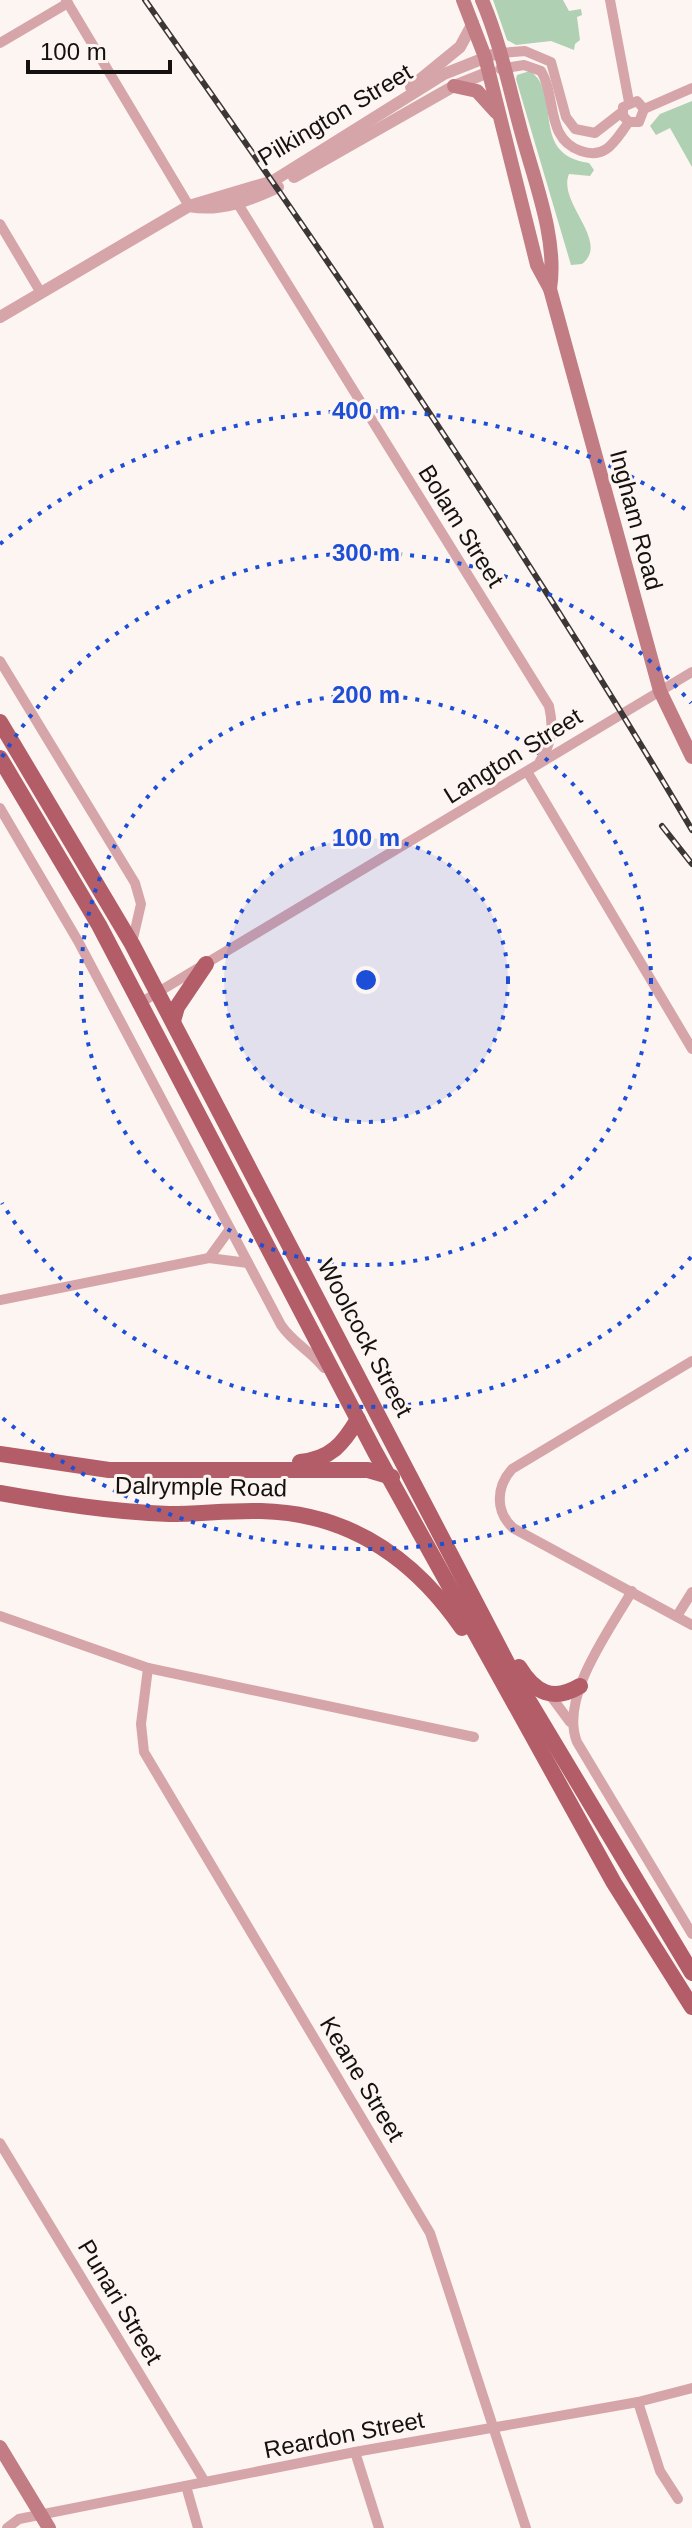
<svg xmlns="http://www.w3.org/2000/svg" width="692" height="2528" font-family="Helvetica,sans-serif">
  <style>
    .green { fill: #afd0b2 }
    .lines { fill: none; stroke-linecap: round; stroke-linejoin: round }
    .minor { stroke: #d6a5a9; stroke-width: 10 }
    .tertiary { stroke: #d6a5a9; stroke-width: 12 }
    .secondary { stroke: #c27c83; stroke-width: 14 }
    .primary { stroke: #b25d68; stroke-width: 16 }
    .rail-casing { stroke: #3b3736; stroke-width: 6 }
    .rail { stroke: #fdf5f1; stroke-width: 3; stroke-dasharray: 9; stroke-linecap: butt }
    .ring { fill: none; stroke: #1d4ed8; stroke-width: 4; stroke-dasharray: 4 8 }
    .labels { text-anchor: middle; stroke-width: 6; stroke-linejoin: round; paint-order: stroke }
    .street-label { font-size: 24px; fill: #141110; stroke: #fdf5f1 }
    .centre { fill: #1d4ed8; stroke: #fdf5f1; stroke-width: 4 }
    .ring-label { font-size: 24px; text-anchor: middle; font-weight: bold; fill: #1d4ed8; stroke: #fdf5f1; stroke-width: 6; stroke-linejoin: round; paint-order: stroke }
  </style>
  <rect width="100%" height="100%" fill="#fdf5f1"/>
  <g class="green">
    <polygon points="493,0 563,0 569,11 581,9 582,15 577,17 580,40 575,44 574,50 551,41 516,45 507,40"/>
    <path d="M530 71C564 95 528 154 589 163L594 170 590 176 569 174C557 203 611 241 582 264L571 265 516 79 517 75Z"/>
    <polygon points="692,101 692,167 670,128 656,135 650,126 660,114"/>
  </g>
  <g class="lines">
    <g class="minor">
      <polyline points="66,0 189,206"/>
      <polyline points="610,0 629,102"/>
      <polyline points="0,43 68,3"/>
      <polyline points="500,53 525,51 551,62 566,117 575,129 595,133 622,112"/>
      <path d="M500 69 524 65 541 71C557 97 545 139 581 151 607 160 615 140 629 122H639L644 109 637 101 623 107V116L629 122"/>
      <polyline points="644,109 692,88"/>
      <path d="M237 195 238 204 549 706C554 728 552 743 540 761"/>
      <polyline points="0,224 41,293"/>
      <polyline points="0,661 135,883 141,904 132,943"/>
      <polyline points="528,773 692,1049"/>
      <path d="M0 808 78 941 281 1325C293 1343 311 1351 324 1368"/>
      <polyline points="140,1003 692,672"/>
      <polyline points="209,1258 230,1229"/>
      <polyline points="0,1300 209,1258 248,1263"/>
      <path d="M692 1361 512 1469C496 1487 495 1511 513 1528L692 1625"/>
      <path d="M632 1591C610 1630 559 1697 577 1742L692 1934"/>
      <polyline points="0,1616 148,1668 474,1737"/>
      <polyline points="677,1616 692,1592"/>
      <polyline points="148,1668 141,1724 144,1752 430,2233 526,2528"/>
      <polyline points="550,1695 570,1722"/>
      <polyline points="0,2143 205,2482"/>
      <polyline points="638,2402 660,2471 678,2499"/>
      <polyline points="355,2452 379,2528"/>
      <polyline points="186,2486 198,2528"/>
      <polyline points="7,2528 19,2519 355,2452 638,2402 692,2388"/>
    </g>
    <g class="tertiary">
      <polyline points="411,87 460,47 473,23"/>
      <polyline points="294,177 454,86 489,72"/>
      <path d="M189 206C221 212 250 200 278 187"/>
      <polyline points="0,317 189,206 273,181 444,74 492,55"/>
    </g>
    <g class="secondary">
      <polyline points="463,0 485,57 537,265 550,289 660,691 692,757"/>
      <path d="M482 0C500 42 509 87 521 131 534 180 558 239 550 289"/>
      <polyline points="454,86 477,91 496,112"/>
      <polyline points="0,2447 49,2528"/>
    </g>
    <g class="primary">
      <polyline points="0,722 132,944 514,1676 692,1973"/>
      <polyline points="0,758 99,925 375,1452 614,1883 692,2007"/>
      <polyline points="173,1021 177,1007 206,964"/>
      <polyline points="0,1454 109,1470 368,1470 392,1477"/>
      <path d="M300 1462C331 1459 343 1444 358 1419"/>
      <path d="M0 1493C56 1503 112 1512 169 1514 200 1514 230 1510 261 1511 348 1513 413 1557 462 1628"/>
      <path d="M519 1667C535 1693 553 1702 580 1686"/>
    </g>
    <g class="rail-casing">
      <g id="rail">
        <path d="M145 0C337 271 523 544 692 830"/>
        <polyline points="662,826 692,864"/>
      </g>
    </g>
    <use href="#rail" class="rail"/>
  </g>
  <circle cx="366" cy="980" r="142" fill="#1d4ed8" fill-opacity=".12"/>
  <g class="ring">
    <circle cx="366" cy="980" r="142"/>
    <circle cx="366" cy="980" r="285"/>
    <path d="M691 1257A427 427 0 0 1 2 1203M2 757A427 427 0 0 1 691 703"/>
    <path d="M688 1449A569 569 0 0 1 0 1416M0 544A569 569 0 0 1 688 511"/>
  </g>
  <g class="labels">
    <g class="street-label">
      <text transform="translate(335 115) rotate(-31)" y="8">Pilkington Street</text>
      <text transform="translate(636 520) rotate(75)" y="8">Ingham Road</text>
      <text transform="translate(461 526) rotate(58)" y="8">Bolam Street</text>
      <text transform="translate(513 756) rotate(-32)" y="8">Langton Street</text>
      <text transform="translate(365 1338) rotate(62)" y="8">Woolcock Street</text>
      <text transform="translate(201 1487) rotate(1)" y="8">Dalrymple Road</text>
      <text transform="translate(362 2079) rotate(59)" y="8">Keane Street</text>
      <text transform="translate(120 2302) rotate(59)" y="8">Punari Street</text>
      <text transform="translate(344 2435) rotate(-11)" y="8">Reardon Street</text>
    </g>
  </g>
  <circle cx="366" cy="980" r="12" class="centre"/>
  <g class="ring-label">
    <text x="366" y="419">400 m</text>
    <text x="366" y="561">300 m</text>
    <text x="366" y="703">200 m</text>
    <text x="366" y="846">100 m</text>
  </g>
  <path d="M28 60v12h142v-12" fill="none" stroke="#141110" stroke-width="4"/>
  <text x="40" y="60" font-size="24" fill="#141110" stroke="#fdf5f1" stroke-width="6" paint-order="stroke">100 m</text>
</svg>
